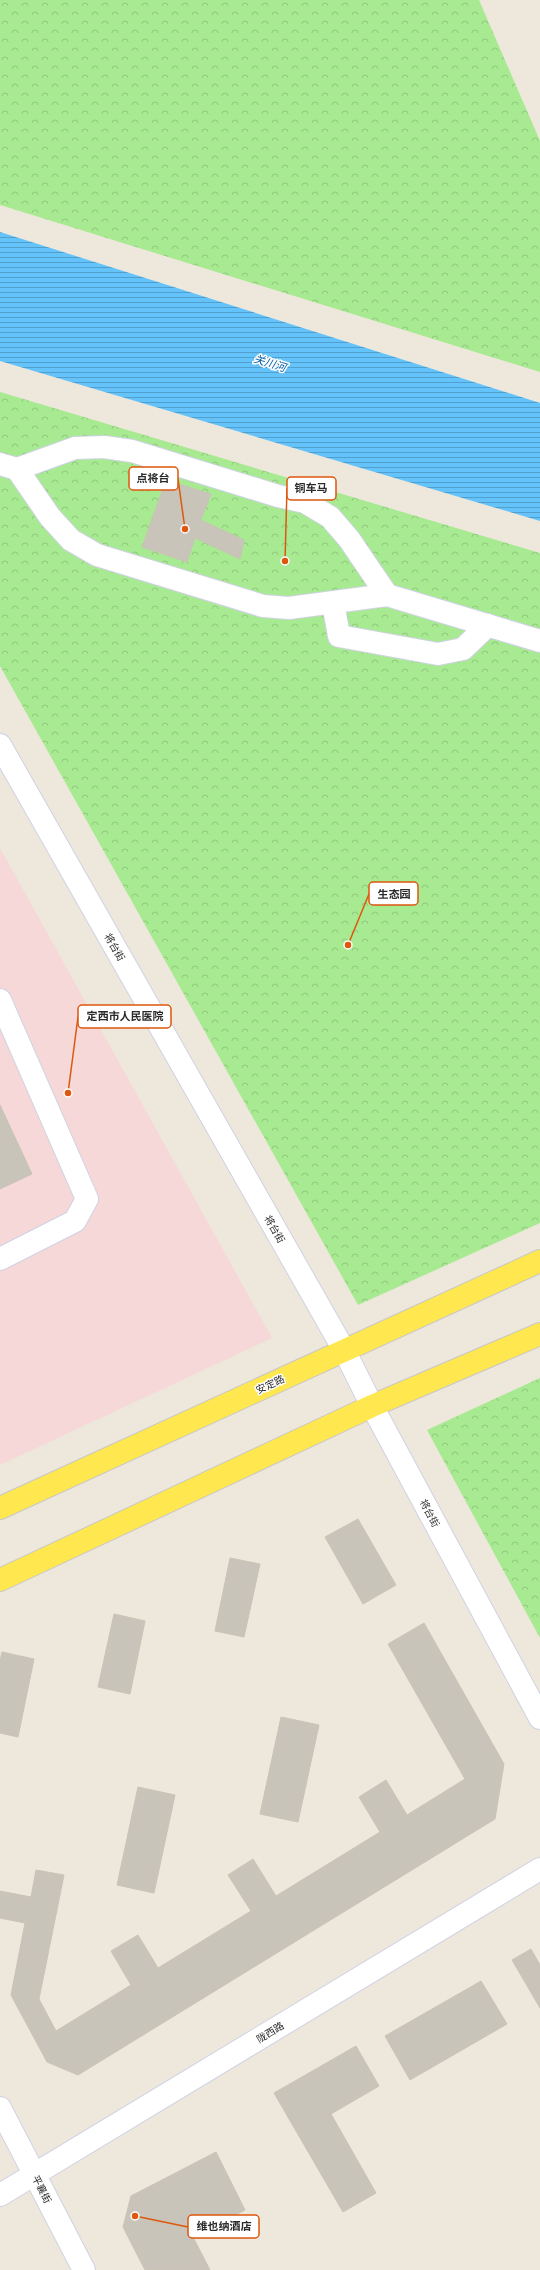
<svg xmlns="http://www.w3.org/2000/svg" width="540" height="2270" font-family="'Nunito Sans','Noto Sans SC',sans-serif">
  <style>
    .medical { fill: #f5d8d7 }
    .forest { fill: url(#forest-crowns) }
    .water { fill: url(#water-rules) }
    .building { fill: #c9c4ba; stroke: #c9c4b4 }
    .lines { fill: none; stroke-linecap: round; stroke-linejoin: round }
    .minor-casing { stroke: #d0d2e5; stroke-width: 24 }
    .major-casing { stroke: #c8c8c8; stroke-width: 24 }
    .minor { stroke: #fff; stroke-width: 22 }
    .major { stroke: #fee74f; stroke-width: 22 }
    .labels { text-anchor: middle; stroke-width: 3; stroke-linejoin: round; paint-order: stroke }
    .street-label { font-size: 10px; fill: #2a2a2a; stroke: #fff }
    .water-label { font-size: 11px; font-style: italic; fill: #005ea8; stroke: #fff }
    .leader { fill: none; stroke: #de570e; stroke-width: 1.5 }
    .callout-dot { fill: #de570e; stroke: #fff; stroke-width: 1.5 }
    .callout { fill: #fff; stroke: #de570e; stroke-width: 1.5 }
    .callout-label { font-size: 11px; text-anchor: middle; font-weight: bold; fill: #2a2a2a }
  </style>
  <defs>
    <pattern id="forest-crowns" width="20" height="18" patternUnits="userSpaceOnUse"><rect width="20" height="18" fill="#a7ea91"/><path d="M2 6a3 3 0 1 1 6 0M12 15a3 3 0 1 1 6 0" fill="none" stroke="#90c97d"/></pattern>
    <pattern id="water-rules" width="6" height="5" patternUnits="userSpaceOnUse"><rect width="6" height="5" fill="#63c3fa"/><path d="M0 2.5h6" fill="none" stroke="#529fcb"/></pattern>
  </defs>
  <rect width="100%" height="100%" fill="#eee7db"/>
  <polygon class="medical" points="0,848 272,1338 0,1465"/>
  <g class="forest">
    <polygon points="0,0 479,0 540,141 540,372 0,205"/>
    <polygon points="0,392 540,553 540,1223 358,1305 0,666"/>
    <polygon points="540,1378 540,1638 427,1430"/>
  </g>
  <polygon class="water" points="0,232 540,403 540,521 0,361"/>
  <g class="building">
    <polygon points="166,480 211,494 201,520 244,540 240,559 195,538 187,562 142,547"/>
    <polygon points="0,1105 32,1174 0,1189"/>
    <polygon points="358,1519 396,1585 363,1604 325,1537"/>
    <polygon points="230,1558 260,1564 244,1637 215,1631"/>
    <polygon points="114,1614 145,1621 130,1694 98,1687"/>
    <polygon points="424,1623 504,1764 495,1819 78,2075 47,2062 11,1995 25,1923 0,1918 0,1891 31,1897 36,1870 64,1875 39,1999 56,2031 131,1985 111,1951 138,1935 158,1968 251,1911 228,1875 253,1859 276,1896 380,1832 359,1797 386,1780 407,1815 465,1779 388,1644"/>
    <polygon points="2,1652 34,1659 18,1737 0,1733 0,1661"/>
    <polygon points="281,1717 319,1725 298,1822 260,1814"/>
    <polygon points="138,1787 175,1795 154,1893 117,1885"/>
    <polygon points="531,1949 540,1965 540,2008 512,1960"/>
    <polygon points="481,1981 507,2024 410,2080 385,2036"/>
    <polygon points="356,2046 379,2086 331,2114 376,2193 343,2212 274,2093"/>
    <polygon points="216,2152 245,2210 193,2237 210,2270 145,2270 123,2227 131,2196"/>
  </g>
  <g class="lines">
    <g class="minor-casing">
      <g id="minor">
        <polyline points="0,464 17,469 75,448 104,447 132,451 278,496 305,502 330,517 349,539 387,595"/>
        <polyline points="17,469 50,517 71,540 97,555 263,606 289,608 387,595 540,641"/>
        <polyline points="333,603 339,636 438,654 463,649 488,625"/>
        <polyline points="0,745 344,1350 372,1406 540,1718"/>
        <polyline points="0,1000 87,1199 75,1221 0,1259"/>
        <polyline points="0,2108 84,2270"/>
        <polyline points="0,2195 540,1869"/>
      </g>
    </g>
    <g class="major-casing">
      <g id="major">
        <polyline points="0,1508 540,1261"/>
        <polyline points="0,1580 372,1406 540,1334"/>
      </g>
    </g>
    <use href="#minor" class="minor"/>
    <use href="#major" class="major"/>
  </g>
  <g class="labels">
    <g class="street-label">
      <text transform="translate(115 947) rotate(60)" y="4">将台街</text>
      <text transform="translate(275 1229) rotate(60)" y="4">将台街</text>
      <text transform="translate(270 1384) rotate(-25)" y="4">安定路</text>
      <text transform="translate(430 1513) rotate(62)" y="4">将台街</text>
      <text transform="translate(270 2032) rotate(-31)" y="4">陇西路</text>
      <text transform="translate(42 2189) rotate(63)" y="4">平襄街</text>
    </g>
    <g class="water-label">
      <text transform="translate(270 363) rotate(17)" y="4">关川河</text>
    </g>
  </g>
  <path class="leader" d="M185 529L178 479M285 561L287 488M348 945L369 894M68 1093L78 1017M135 2216L188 2227"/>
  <g class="callout-dot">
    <circle cx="185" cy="529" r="4"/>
    <circle cx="285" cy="561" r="4"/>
    <circle cx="348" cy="945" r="4"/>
    <circle cx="68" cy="1093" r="4"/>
    <circle cx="135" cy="2216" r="4"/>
  </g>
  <g class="callout">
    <rect x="129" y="467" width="49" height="23" rx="4"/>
    <rect x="287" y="477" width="49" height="23" rx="4"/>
    <rect x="369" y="882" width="49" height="23" rx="4"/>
    <rect x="78" y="1005" width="93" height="23" rx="4"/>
    <rect x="188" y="2215" width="71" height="23" rx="4"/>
  </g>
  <g class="callout-label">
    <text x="153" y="482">点将台</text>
    <text x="311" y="492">铜车马</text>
    <text x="394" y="898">生态园</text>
    <text x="125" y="1020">定西市人民医院</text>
    <text x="224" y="2230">维也纳酒店</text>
  </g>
</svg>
